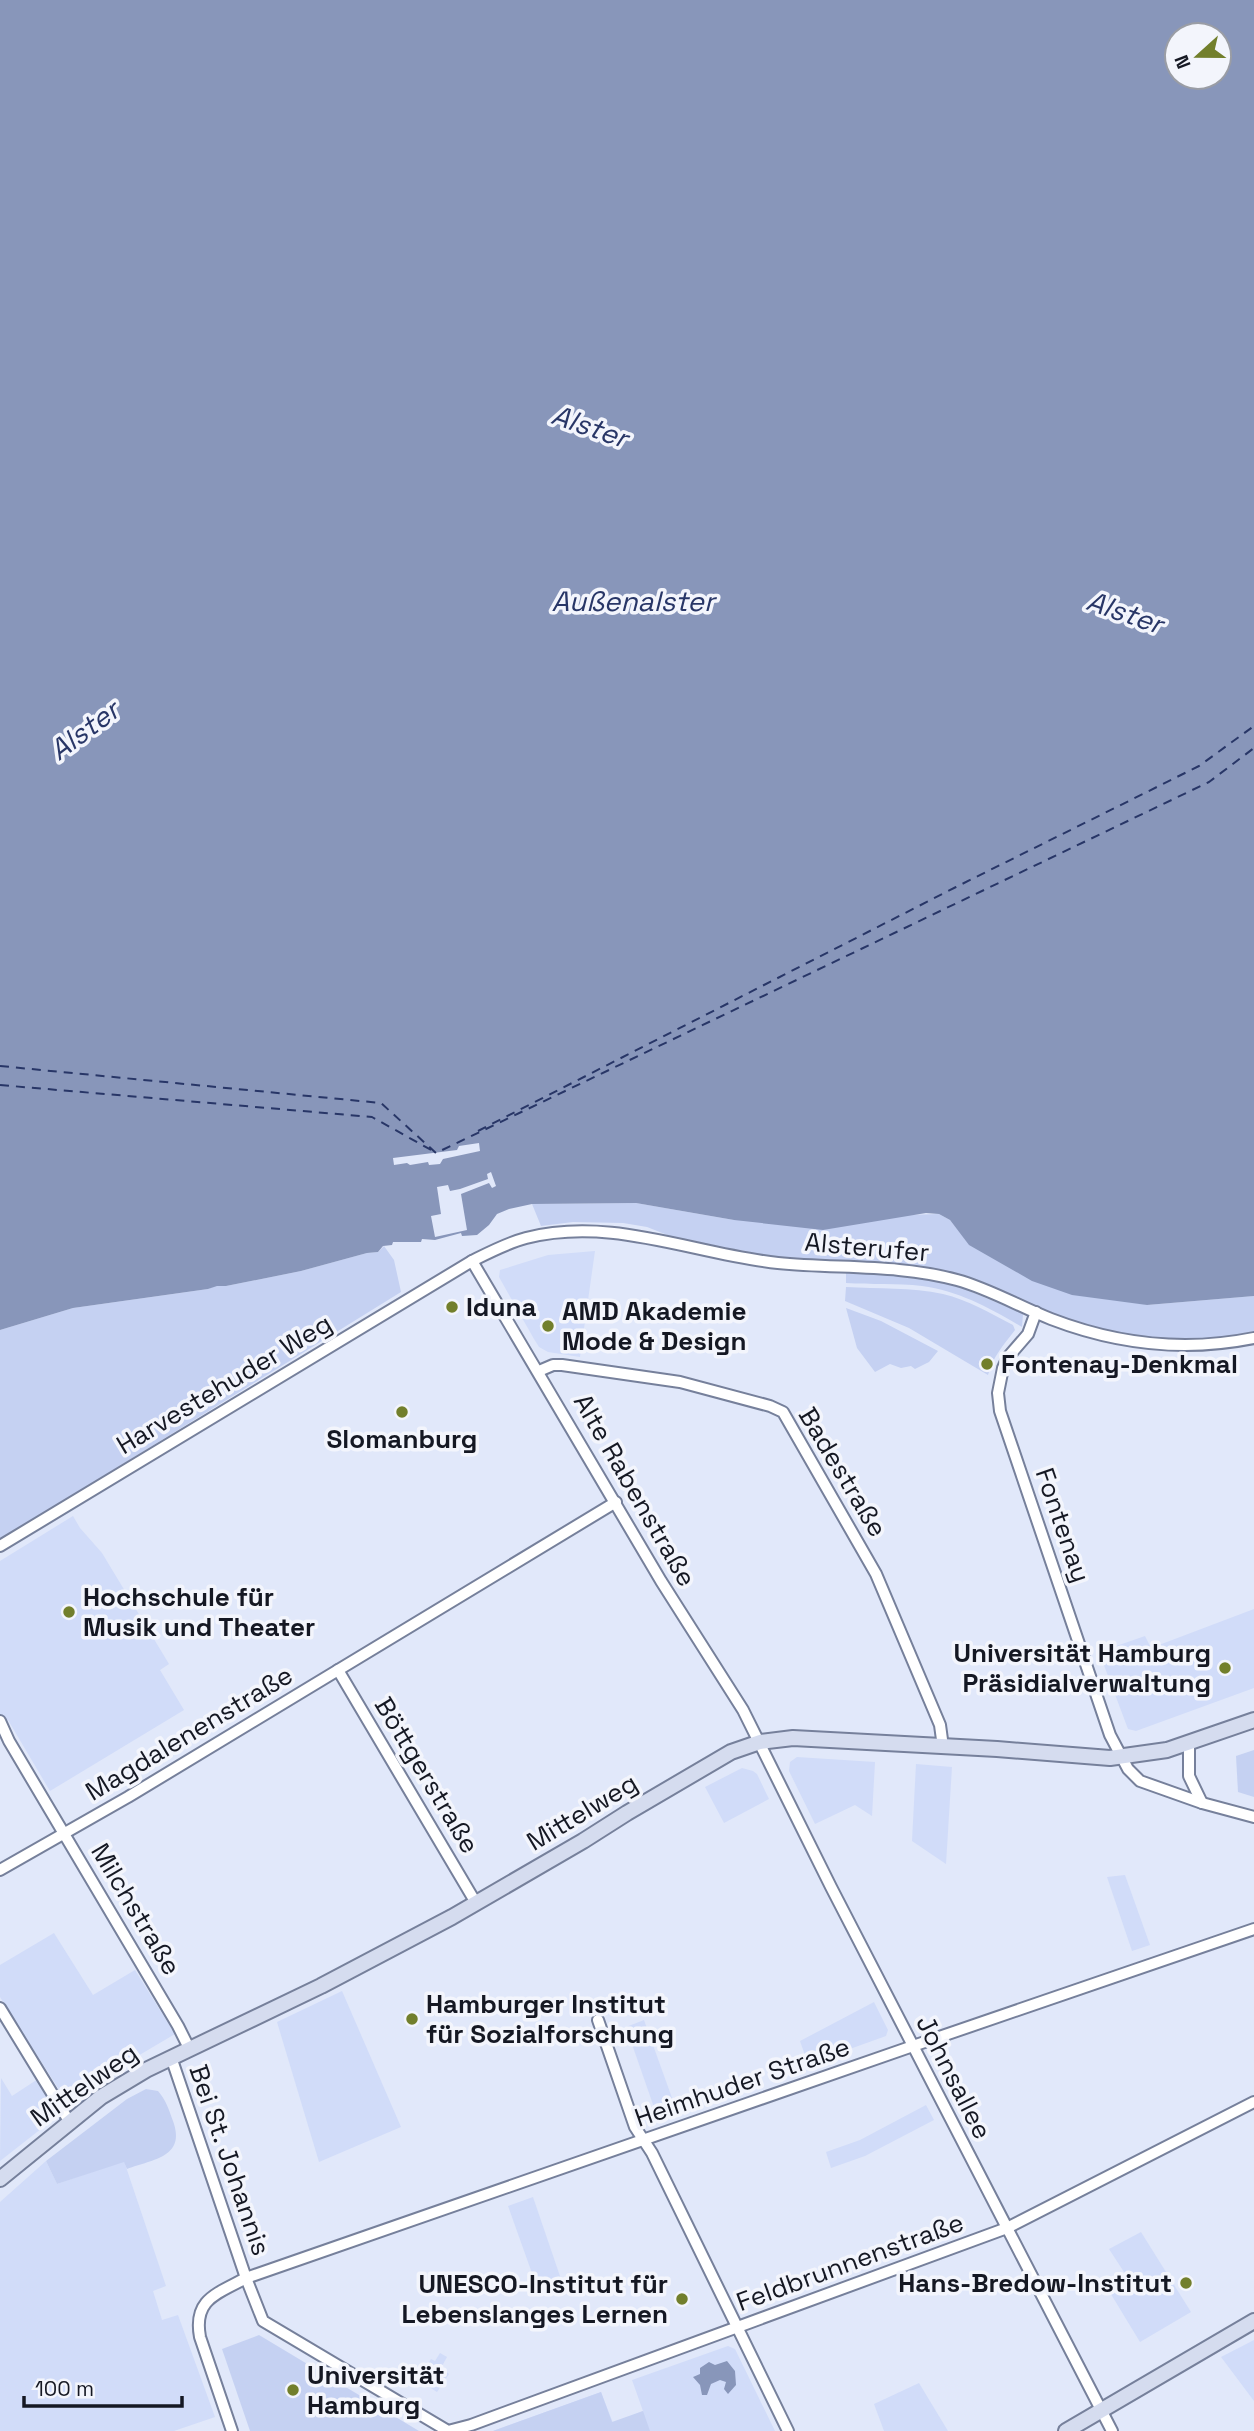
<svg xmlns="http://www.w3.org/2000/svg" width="1254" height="2431" font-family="'Space Grotesk',sans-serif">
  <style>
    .built { fill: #d1dcf9 }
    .green { fill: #c5d1f2 }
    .water { fill: #8896ba; fill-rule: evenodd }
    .pier { fill: #e1e8fa }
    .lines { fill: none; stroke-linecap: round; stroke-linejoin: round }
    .ferry { stroke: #283667; stroke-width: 2; stroke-dasharray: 9 7; stroke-linecap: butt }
    .street-casing { stroke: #76809b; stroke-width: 14 }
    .secondary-casing { stroke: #76809b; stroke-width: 18 }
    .street { stroke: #fff; stroke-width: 10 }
    .secondary { stroke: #d5dcef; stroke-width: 14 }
    .poi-dot { fill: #727f2c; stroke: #f3f5fc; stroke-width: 2.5 }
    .labels { text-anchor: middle; stroke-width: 7; stroke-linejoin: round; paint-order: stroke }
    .street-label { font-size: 26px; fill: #151823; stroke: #f3f5fc }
    .poi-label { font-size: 26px; font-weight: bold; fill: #151823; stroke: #f3f5fc; text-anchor: start }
    .water-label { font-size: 28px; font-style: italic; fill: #283667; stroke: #f3f5fc }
  </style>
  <rect width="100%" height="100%" fill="#e1e8fa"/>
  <g class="built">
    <polygon points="595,1251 580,1357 548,1352 539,1347 534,1339 499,1277 500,1270 548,1255"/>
    <polygon points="73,1516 80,1528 102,1553 169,1664 160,1670 184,1710 50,1791 8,1720 4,1722 0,1715 0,1561"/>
    <polygon points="1254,1609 1254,1688 1136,1731 1128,1729 1099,1652 1145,1636 1151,1648"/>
    <polygon points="797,1757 875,1762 872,1816 855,1805 815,1824 789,1771 790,1762"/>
    <polygon points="916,1764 952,1767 946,1864 912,1841"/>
    <polygon points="742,1768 753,1771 757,1774 769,1799 724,1823 705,1787"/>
    <polygon points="1125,1875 1150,1945 1132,1951 1107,1877"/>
    <polygon points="54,1933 93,1995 135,1970 175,2034 65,2099 0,1997 0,1965"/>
    <polygon points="342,1991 401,2127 319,2162 277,2022"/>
    <polygon points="874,2002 888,2030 886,2036 808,2064 800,2041"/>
    <polygon points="644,2020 676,2109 657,2116 626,2027"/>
    <polygon points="1,2078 12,2096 38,2079 60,2114 0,2161"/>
    <polygon points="926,2105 934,2120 865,2156 831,2168 826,2152 860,2140"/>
    <polygon points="46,2161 57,2184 124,2161 166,2286 153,2291 162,2320 178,2315 215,2417 174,2431 0,2431 0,2202"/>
    <polygon points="533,2197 562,2282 538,2290 508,2206"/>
    <polygon points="1141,2232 1191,2312 1140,2342 1106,2286 1126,2275 1109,2249"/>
    <polygon points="1254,2340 1254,2401 1221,2357"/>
    <polygon points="728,2346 735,2349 775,2431 493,2431 601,2392 613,2423 643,2411 632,2380"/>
    <polygon points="440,2353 447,2357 441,2368 449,2374 437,2392 418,2380 431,2359 435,2361"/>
    <polygon points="919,2383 948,2431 884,2431 874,2404"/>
  </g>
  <g class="green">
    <polygon points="636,1203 734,1220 939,1214 950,1220 970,1245 1147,1305 1254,1296 1254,1331 1226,1337 1192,1340 1129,1336 1065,1318 968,1279 845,1263 732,1252 675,1238 647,1227 623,1223 573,1222 541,1226 532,1204"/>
    <polygon points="384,1246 394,1260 401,1292 0,1540 0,1330 73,1308 208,1289 217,1285 226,1286 301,1271 367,1253 378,1252"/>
    <path d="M846 1272 912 1277 953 1284 1019 1312 1023 1314 1022 1327C990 1308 959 1291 922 1286 897 1283 871 1285 846 1283Z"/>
    <path d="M846 1287C878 1289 911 1287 943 1294 968 1300 990 1313 1013 1325L1015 1330C1003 1346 993 1356 988 1375L909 1328 845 1301Z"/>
    <polygon points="846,1308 881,1321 938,1351 929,1362 915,1369 911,1366 901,1368 890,1364 875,1372 857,1348"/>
    <polygon points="1254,1750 1254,1797 1238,1792 1236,1756"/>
    <path d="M146 2089 158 2091C166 2100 169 2110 173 2121 186 2157 154 2159 127 2169L124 2162 57 2184 46 2161 127 2099Z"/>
    <polygon points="259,2335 419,2431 250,2431 222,2349"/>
    <polygon points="601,2392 612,2422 643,2411 650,2431 493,2431"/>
  </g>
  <g class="water">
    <path d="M0 0H1254V1296L1147 1305 1072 1295 1032 1281 969 1245 950 1220 939 1214 926 1213 823 1230 734 1220 636 1203 532 1204 509 1209 497 1214 489 1225 477 1235 462 1236 461 1233 435 1240 422 1239 421 1242H393L392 1245 383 1246 378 1252 367 1253 301 1271 226 1286H217L208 1289 73 1308 0 1330ZM1177 35H1219V77H1177Z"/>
    <polygon points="727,2361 735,2371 736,2385 728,2394 724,2389 726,2382 720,2380 711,2384 707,2395 702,2395 700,2385 693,2377 700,2374 700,2368 709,2362 715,2365"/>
  </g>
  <g class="pier">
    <polygon points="479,1143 480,1151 443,1159 440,1164 429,1165 428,1162 410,1165 407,1163 394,1165 393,1158 457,1150 459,1146"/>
    <polygon points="491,1172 496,1186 492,1188 489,1183 461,1194 467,1230 435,1237 431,1216 441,1214 437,1187 448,1185 450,1191 460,1189 488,1179 487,1174"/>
  </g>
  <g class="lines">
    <g class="ferry">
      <polyline points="0,1066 381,1103 436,1153 1209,782 1254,748"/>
      <polyline points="0,1085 372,1117 433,1151"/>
      <polyline points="478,1131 956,887 1199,766 1254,726"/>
    </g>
    <g class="street-casing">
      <g id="street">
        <polyline points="472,1261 661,1581 743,1710 831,1887 1112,2431"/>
        <polyline points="1036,1312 1028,1334 1008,1357 1003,1368 998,1393 1000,1411 1110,1735 1128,1769 1140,1781 1202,1803 1254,1817"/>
        <polyline points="539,1371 553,1365 562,1365 680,1382 770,1406 783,1412 876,1574 940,1725 943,1747"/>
        <path d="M0 1546 472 1261C490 1252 507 1243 526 1238 612 1216 693 1254 778 1263 837 1269 899 1264 957 1280 990 1289 1020 1307 1051 1319 1116 1344 1185 1352 1254 1338"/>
        <polyline points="338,1670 476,1903"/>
        <polyline points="0,1721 9,1741 178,2026 189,2048"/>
        <polyline points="1189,1742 1189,1776 1202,1803"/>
        <polyline points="0,1870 128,1797 616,1502"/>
        <polyline points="0,2008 69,2121"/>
        <polyline points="598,2020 635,2127 652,2153 788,2431"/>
        <polyline points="171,2057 246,2278 263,2321 448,2431 471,2425 1007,2228 1254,2102"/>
        <path d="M232 2431 200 2337C193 2299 217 2294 246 2278L913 2046 1254 1929"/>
      </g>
    </g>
    <g class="secondary-casing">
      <g id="secondary">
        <polyline points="0,2179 101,2097 146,2070 321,1986 452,1917 583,1841 627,1813 731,1752 760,1742 793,1738 997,1749 1110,1758 1167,1750 1254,1720"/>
        <polyline points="1066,2431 1254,2321"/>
      </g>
    </g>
    <use href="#street" class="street"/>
    <use href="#secondary" class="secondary"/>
  </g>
  <g class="poi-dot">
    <circle cx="452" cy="1307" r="7"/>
    <circle cx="548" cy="1326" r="7"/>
    <circle cx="987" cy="1364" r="7"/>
    <circle cx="402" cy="1412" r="7"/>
    <circle cx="69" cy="1612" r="7"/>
    <circle cx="1225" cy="1668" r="7"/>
    <circle cx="412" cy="2019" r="7"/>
    <circle cx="1186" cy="2283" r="7"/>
    <circle cx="682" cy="2299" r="7"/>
    <circle cx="293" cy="2390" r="7"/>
  </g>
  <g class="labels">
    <g class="street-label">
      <text transform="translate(867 1247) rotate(5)" y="9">Alsterufer</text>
      <text transform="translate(224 1384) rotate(-31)" y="9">Harvestehuder Weg</text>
      <text transform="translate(843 1472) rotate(59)" y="9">Badestraße</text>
      <text transform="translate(635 1490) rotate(60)" y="9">Alte Rabenstraße</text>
      <text transform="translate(1063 1525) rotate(71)" y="9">Fontenay</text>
      <text transform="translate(189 1733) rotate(-31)" y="9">Magdalenenstraße</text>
      <text transform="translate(427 1775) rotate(59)" y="9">Böttgerstraße</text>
      <text transform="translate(582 1812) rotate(-31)" y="9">Mittelweg</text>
      <text transform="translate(136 1909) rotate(59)" y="9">Milchstraße</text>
      <text transform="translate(954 2077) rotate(63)" y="9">Johnsallee</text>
      <text transform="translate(742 2082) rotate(-19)" y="9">Heimhuder Straße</text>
      <text transform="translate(84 2085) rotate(-35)" y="9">Mittelweg</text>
      <text transform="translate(230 2160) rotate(71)" y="9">Bei St. Johannis</text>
      <text transform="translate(850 2262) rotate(-20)" y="9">Feldbrunnenstraße</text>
    </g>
    <g class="poi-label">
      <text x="466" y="1316">Iduna</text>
      <text x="562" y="1320">AMD Akademie<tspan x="562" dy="30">Mode &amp; Design</tspan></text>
      <text x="1001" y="1373">Fontenay-Denkmal</text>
      <text x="402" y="1448" text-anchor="middle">Slomanburg</text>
      <text x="83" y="1606">Hochschule für<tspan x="83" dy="30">Musik und Theater</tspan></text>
      <text x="1211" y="1662" text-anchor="end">Universität Hamburg<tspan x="1211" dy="30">Präsidialverwaltung</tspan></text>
      <text x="426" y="2013">Hamburger Institut<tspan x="426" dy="30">für Sozialforschung</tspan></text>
      <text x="1172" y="2292" text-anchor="end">Hans-Bredow-Institut</text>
      <text x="668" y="2293" text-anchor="end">UNESCO-Institut für<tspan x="668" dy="30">Lebenslanges Lernen</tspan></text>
      <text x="307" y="2384">Universität<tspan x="307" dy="30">Hamburg</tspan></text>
    </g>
    <g class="water-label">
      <text transform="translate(590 426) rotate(19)" y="10">Alster</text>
      <text x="633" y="611">Außenalster</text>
      <text transform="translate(1125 612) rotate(19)" y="10">Alster</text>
      <text transform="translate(84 730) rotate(-37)" y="10">Alster</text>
    </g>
  </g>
  <g transform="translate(1198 56) rotate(249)"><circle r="33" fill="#f3f5fc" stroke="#9a9da5" stroke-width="2"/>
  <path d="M0-5L12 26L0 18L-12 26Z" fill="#727f2c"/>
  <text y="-10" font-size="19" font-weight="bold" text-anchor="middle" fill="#151823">N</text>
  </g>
  <path d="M24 2396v10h158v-10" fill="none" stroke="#151823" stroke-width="3.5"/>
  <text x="35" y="2396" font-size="21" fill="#151823" stroke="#f3f5fc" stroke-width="5" paint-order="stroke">100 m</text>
</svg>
